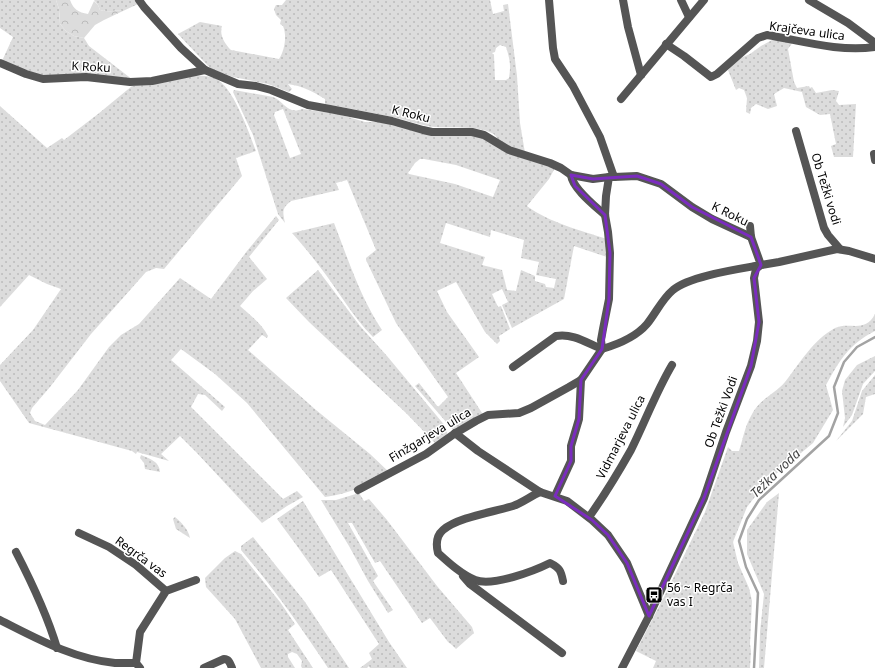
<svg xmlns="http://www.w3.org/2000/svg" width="875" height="668" font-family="'Noto Sans',sans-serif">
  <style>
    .grass { fill: url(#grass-dots); fill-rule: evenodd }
    .forest { fill: url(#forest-crowns) }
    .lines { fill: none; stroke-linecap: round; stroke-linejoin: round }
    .stream { stroke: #a3a3a3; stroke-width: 2.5 }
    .street { stroke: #555; stroke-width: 8 }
    .marked { fill: none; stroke: #7b2cbf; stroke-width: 3; stroke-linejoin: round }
    .labels { text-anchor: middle; stroke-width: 3; stroke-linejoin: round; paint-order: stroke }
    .street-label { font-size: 12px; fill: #000; stroke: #fff }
    .poi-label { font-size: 12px; fill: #000; stroke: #fff; text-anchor: start }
    .water-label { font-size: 13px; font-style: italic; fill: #444; stroke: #fff }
  </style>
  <defs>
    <pattern id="grass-dots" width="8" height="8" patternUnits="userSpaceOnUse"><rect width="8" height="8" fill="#dcdcdc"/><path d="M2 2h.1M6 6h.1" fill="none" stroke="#bbb" stroke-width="1.8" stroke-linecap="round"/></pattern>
    <pattern id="forest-crowns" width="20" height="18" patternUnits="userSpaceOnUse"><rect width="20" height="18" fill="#dcdcdc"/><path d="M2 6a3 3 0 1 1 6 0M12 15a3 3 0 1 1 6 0" fill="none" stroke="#bbb"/></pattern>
  </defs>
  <rect width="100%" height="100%" fill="#fff"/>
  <g class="grass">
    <polygon points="0,0 56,0 59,9 60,24 66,31 74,36 84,38 89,46 133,80 38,75 2,61 13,37 0,28"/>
    <path d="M94 0H135L138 4 123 11C115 9 110 13 100 10L98 5Z"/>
    <path d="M286 0H490L493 14 504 11 503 5 508 4 517 76 520 123 525 153 517 151 498 140C494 124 448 128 435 127 422 126 410 121 397 118 373 113 349 108 325 104V99C312 91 302 86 288 84L292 89 289 92 268 84 233 77 211 69 178 34 200 22 222 26C219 35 225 44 231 50L279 59C285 50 287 35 283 26L280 24 281 20 276 15 274 9 276 5H282ZM500 45 506 47C510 59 511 66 509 78L506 80H495L494 55 492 53 495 52 496 48Z"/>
    <polygon points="772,40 785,40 793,42 788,49 794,82 797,88 809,86 810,88 812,87 816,93 832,90 839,91 836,101 839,105 856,104 853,157 834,157 831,146 836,144 830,114 820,115 806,107 802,92 784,88 774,94 777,106 768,109 756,104 751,108 750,114 746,112 747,98 744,90 739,88 736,90 728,70 736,60 750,54 761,46"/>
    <path d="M191 75C200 76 211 75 218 80 235 91 249 133 256 151L236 158 242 176 164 269 156 268 146 272 91 334 50 387 32 408 30 413 35 421 45 425 78 390 109 347 121 335 139 324 180 278 211 299 247 251 276 216 279 220 249 257 267 279 253 291 240 306C250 315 262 324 268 336L267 338 262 335 248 350 316 410 370 454 390 473C368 484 350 494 325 497L247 403 215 374 181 349 171 360 225 407 222 411 205 395 198 394 191 407 283 499 297 491 303 497 287 506 262 523 197 453 180 436 161 454 169 461 137 452 136 454 132 451 29 423 0 381V365L33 330 61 289 47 284 29 275 0 307V106L47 148 62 138 64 140 98 114 132 86Z"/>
    <path d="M234 90 273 97C284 101 287 115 302 109L338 114 365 122H378L482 137 555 168 549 179 527 206C548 222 582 231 607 239V257L574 246 564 299 512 328 502 305 508 302 502 289 492 294 498 307 501 306 510 329 499 336 500 341 497 344 485 332 456 282 437 291 447 312 479 357 456 373 484 416 453 430 415 386 419 383 438 407 448 397 396 323 366 260V258L376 250 347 180 336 183 339 190 291 201C281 209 283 212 285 223L278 214 253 135 233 92ZM283 109 301 154 290 158 274 115 275 112ZM420 159H424L456 165 500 180 493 197 455 184 409 174 408 173 415 163ZM446 223 490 237 491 230 524 240 521 258 539 262 536 275 556 279 554 288 546 287 545 284 535 281V276L521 270 516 291 507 290 502 270 482 265 485 257 440 243Z"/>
    <path d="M334 223C348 259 360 297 382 330L373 337C352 316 338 290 320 267 311 255 302 244 292 233Z"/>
    <path d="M318 270 360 326 387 356 446 427C450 436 443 439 437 445L406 413 309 322 286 298Z"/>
    <path d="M875 314V331C849 344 840 360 826 385L833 410 813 443 777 473 761 489 747 507 733 542 738 563 749 588 752 601 750 644 751 651 750 668H653L656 661 636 651 665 595 705 512 728 447 732 451H739C743 439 745 426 751 416 759 399 774 395 785 382 800 363 813 340 835 328 849 321 865 334 875 314Z"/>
    <polygon points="875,356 875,371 863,384 852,415 843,427 845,418 842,391 845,380 857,365"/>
    <polygon points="875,375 875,394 866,397 863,414 836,441 852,421 862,391"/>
    <path d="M141 455C150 459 159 461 160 472L145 469 144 463 140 458Z"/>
    <polygon points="359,493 364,501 369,499 387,520 437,586 472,627 474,633 456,649 452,645 448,642 430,618 422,623 380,561 375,563 352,523 348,523 378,576 373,581 393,610 388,613 368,581 349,546 321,500 336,500"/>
    <polygon points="779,493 764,668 759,668 760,632 764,594 747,554 747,530 767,502"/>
    <polygon points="303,501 389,642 407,668 370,668 369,666 367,668 360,668 372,659 369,653 379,644 331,570 319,577 297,546 277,519"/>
    <path d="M175 517C182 523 188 529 190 538L176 529 173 519Z"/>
    <path d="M253 537 305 602 349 668H328C301 627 273 587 241 550V546Z"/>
    <polygon points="235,551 241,554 280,602 295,624 288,630 313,668 302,668 301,666 302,661 297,654 292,652 288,654 288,657 295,668 261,668 235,619 206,587 205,578 225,558"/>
  </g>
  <path class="forest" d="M56 0H70C74 10 78 12 88 14L94 1 98 5 100 10C110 13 116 9 123 11L104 20 95 25 84 38 74 36 66 31 60 24 59 9Z"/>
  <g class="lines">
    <polyline class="stream" points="754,668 758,593 746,567 739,541 747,519 759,500 829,436 838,413 834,387 844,362 857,347 875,337"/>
    <g class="street">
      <polyline points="549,0 553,48 555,59 573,86 600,137 614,177 637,176 661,184 692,207 712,219 751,237"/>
      <polyline points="623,0 628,27 641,75"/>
      <polyline points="681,0 689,17"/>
      <polyline points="809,0 848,23 875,43"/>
      <path d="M666 44 684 56 711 77 717 74 758 38 767 35C803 41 838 52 875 47"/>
      <polyline points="0,63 26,74 43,79 86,77 130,82 152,81 205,70 181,48 144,7 139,0"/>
      <polyline points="205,70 238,84 256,86 271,90 308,105 330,109 392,121 423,130 432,132 472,132 484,135 509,150 550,163 561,168 571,175 593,179 609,177"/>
      <polyline points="621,99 704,0"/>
      <polyline points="796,131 824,228 828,235 840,249"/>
      <polyline points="874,154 875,160"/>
      <path d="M571 175C572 188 595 206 605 215"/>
      <path d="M513 367 556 336C573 333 587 343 602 349 619 344 636 337 647 324 656 313 662 299 673 290 689 276 739 269 761 265L751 237 750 226"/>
      <polyline points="455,433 478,451 540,492 567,501 592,520 608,535 627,563 649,616"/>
      <polyline points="358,490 426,454 454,434 476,421 488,415 519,413 531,408 569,387 581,380 602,349 601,340 603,329 609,299 610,253 608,232 605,215 606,196 609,177 614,177"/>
      <path d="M540 492C531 496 522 503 513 506 494 512 458 517 443 530 436 536 436 545 438 553 449 563 461 574 475 580 492 587 534 571 550 563 560 568 561 571 563 581"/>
      <polyline points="555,496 571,461 571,446 579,419 581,380"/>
      <path d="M589 517C604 496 618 473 631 450 645 422 656 392 672 365"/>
      <polyline points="79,533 109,547 136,565 166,591"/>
      <path d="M16 552C32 583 47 614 57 648"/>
      <polyline points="463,576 470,584 562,653"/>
      <path d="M0 620C36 638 73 659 115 663 122 663 129 663 136 663"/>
      <polyline points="140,668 136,663 140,632 166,591 196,580"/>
      <path d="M204 668 224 659C229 659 230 663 232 668"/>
      <polyline points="622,668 649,616 704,498 726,432 751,366 757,341 759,322 754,278 756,269 761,265 779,262 837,249 849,251 875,259"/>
    </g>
  </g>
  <path class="marked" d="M571 175 593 179 637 176 661 184 692 207 751 237 761 265 754 278 759 322 751 366 704 498 649 616 627 563 608 535 592 520 555 496 571 461V446L579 419 581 380 602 349 609 299 610 253 605 215 575 186Z"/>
  <defs>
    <g id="bus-square" transform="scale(0.9)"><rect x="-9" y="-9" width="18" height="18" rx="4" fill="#000" stroke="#fff"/><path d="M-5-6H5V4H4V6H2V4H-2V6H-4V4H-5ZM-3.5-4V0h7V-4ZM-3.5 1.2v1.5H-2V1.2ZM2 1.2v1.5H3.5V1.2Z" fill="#fff"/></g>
  </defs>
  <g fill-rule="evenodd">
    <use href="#bus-square" x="654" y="595"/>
  </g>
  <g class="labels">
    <g class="street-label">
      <text transform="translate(807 31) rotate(8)" y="4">Krajčeva ulica</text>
      <text transform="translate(91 67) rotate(3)" y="4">K Roku</text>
      <text transform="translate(411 114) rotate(14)" y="4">K Roku</text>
      <text transform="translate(826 189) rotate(73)" y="4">Ob Težki vodi</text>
      <text transform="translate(730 214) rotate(26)" y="4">K Roku</text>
      <text transform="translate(721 412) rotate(-70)" y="4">Ob Težki Vodi</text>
      <text transform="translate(430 435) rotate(-31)" y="4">Finžgarjeva ulica</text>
      <text transform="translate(621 437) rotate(-63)" y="4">Vidmarjeva ulica</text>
      <text transform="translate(141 557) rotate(36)" y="4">Regrča vas</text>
    </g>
    <g class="poi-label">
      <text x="667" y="592">56 ~ Regrča<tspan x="667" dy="14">vas I</tspan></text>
    </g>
    <g class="water-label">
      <text transform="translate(775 473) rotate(-44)" y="5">Težka voda</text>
    </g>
  </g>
</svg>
